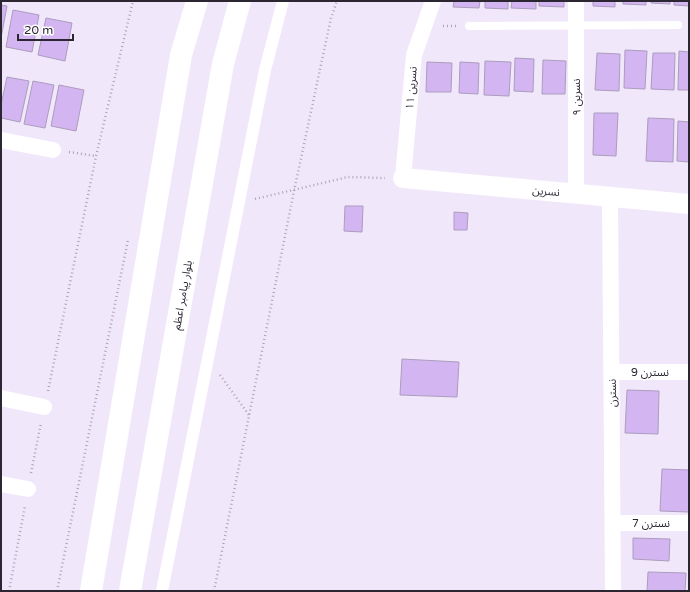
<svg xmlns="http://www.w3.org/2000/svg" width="690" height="592" font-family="'Varela Round','Noto Sans Arabic',sans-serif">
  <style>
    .building { fill: #d3b5f2; stroke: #ac9dbd }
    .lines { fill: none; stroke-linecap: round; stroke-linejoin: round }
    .path { stroke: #ada5b7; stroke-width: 2.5; stroke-dasharray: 1 3; stroke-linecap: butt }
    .service { stroke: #fff; stroke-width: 8 }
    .pedestrian { stroke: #fff; stroke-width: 12 }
    .minor { stroke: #fff; stroke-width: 16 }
    .tertiary { stroke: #fff; stroke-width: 20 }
    .primary { stroke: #fff; stroke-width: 22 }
    .labels { text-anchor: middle; stroke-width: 3; stroke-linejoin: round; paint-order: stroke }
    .street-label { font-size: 11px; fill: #2c2633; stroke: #fff }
  </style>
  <rect width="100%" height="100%" fill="#f0e7fb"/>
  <g class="building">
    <polygon points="454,1 480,1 479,8 453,7"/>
    <polygon points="485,1 508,1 508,9 485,8"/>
    <polygon points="512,1 536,1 536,9 511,8"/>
    <polygon points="539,1 564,1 564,7 539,6"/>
    <polygon points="593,1 615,1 615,7 593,6"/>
    <polygon points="623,1 646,1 646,5 623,4"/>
    <polygon points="651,1 670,1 670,4 651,3"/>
    <polygon points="674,1 689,1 689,6 674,5"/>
    <polygon points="1,5 7,6 1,38"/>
    <polygon points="13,10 39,15 32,52 6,47"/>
    <polygon points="46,18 72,23 65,61 38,55"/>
    <polygon points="625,50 647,51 645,89 624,88"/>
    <polygon points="679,51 689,52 689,90 678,90"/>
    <polygon points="597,53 620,54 619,91 595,90"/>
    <polygon points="653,53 675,53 674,90 651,89"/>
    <polygon points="515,58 534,59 533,92 514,91"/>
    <polygon points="543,60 566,61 565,94 542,94"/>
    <polygon points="485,61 511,62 509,96 484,95"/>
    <polygon points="427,62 452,63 451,92 426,92"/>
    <polygon points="460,62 479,63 478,94 459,93"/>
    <polygon points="7,77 29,81 20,122 1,118 1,105"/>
    <polygon points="33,81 54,85 45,128 24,124"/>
    <polygon points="59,85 84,90 76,131 51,126"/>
    <polygon points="594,113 618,113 616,156 593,155"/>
    <polygon points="648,118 674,119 673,162 646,161"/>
    <polygon points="678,121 689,122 689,162 677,161"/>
    <polygon points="345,206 363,206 362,232 344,231"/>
    <polygon points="454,212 468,213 467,230 454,230"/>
    <polygon points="402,359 459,362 457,397 400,395"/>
    <polygon points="627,390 659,391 658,434 625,433"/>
    <polygon points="662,469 689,470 689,512 660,511"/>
    <polygon points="633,538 670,539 669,561 633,559"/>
    <polygon points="648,572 686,573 685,591 647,591"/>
  </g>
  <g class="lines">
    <g class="path">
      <polyline points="443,26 458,26"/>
      <polyline points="69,152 96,156"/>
      <polyline points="255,199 348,177 385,178"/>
      <polyline points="220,375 249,415"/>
      <polyline points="48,391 96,156 133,1"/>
      <polyline points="31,473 41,423"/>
      <polyline points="9,591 25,506"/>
      <polyline points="57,591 128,240"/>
      <polyline points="214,591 294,191 331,18 337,1"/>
    </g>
    <polyline class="service" points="469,26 678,25"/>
    <polyline class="pedestrian" points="162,591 265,70 283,1"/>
    <g class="minor">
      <polyline points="576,1 576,194"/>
      <polyline points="1,140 53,150"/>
      <polyline points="403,178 414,55 433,1"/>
      <polyline points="610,196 613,591"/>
      <polyline points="612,372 689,372"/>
      <polyline points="1,398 44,407"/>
      <polyline points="1,484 28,489"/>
      <polyline points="613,523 689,523"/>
    </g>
    <polyline class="tertiary" points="403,178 689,204"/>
    <g class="primary">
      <polyline points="91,591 181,55 197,1"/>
      <polyline points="130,591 223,64 240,1"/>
    </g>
  </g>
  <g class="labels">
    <g class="street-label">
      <text transform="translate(411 88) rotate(-85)" y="4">نسرین ۱۱</text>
      <text transform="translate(576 97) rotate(-90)" y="4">نسرین ۹</text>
      <text transform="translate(546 191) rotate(5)" y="4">نسرین</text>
      <text transform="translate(182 295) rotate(-80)" y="4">بلوار پیامبر اعظم</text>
      <text x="650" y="376">نسترن 9</text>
      <text transform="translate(612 393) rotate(-91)" y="4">نسترن</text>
      <text x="651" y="527">نسترن 7</text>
    </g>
  </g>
  <rect width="690" height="592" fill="none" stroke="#2c2633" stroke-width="4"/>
  <path d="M18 34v6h55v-6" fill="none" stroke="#2c2633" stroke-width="2"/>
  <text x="24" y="34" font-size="12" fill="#2c2633" stroke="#ffffff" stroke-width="3" paint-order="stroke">20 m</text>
</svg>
